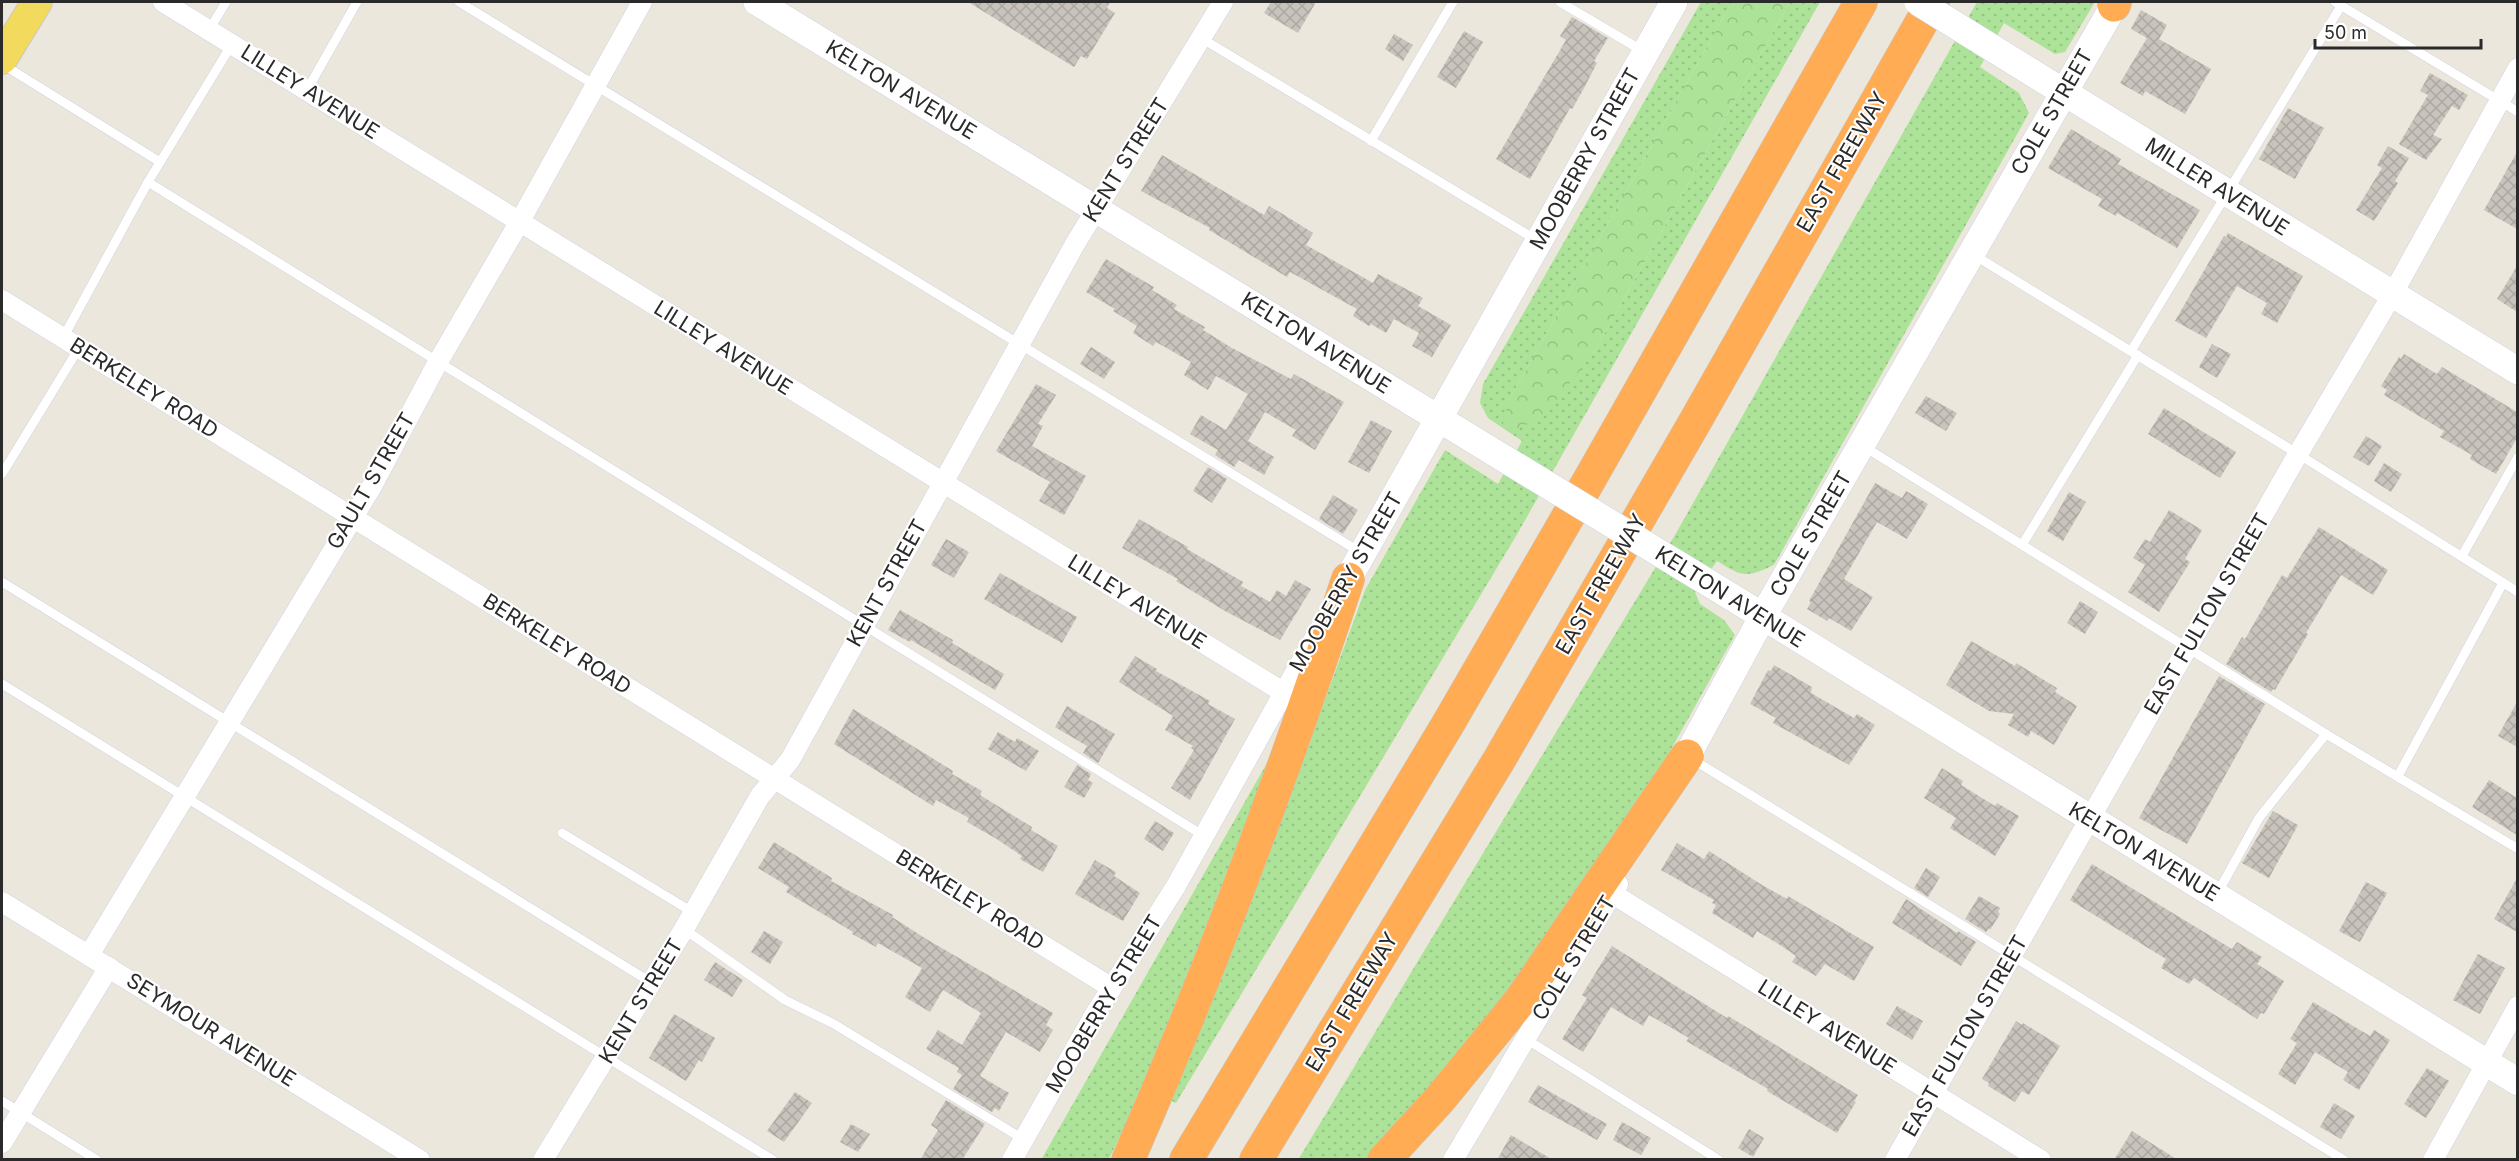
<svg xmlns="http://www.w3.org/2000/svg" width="2519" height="1161" font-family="Inter,sans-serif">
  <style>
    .grass { fill: url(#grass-dots) }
    .forest { fill: url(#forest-crowns) }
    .building { fill: url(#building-cross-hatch) }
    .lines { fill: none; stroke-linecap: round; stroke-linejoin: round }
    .lane-casing { stroke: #d1d3e3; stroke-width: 10 }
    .street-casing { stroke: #d1d3e3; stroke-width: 21 }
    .secondary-casing { stroke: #d1d3e3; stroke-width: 28 }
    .primary-casing { stroke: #c8c8c8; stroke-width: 32 }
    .highway-casing { stroke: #c8c8c8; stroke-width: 34 }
    .lane { stroke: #fff; stroke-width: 9 }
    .street { stroke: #fff; stroke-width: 20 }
    .secondary { stroke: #fff; stroke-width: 27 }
    .primary { stroke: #f2da5c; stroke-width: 30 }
    .highway { stroke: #ffac54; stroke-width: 33 }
    .secondary-bridge-casing { stroke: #d1d3e3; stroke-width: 28; stroke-linecap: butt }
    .secondary-bridge { stroke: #fff; stroke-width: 27 }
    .labels { text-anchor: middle; stroke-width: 4.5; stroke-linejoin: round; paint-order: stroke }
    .street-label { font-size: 21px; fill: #2a2a2a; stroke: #fff }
  </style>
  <defs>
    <pattern id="grass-dots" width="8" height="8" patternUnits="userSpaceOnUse" patternTransform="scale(1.5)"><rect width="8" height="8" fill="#ace398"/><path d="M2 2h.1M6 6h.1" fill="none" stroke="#94c383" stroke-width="1.8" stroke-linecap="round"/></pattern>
    <pattern id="forest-crowns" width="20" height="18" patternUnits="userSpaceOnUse" patternTransform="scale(1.5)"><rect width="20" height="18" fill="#ace398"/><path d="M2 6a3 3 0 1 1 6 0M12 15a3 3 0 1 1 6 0" fill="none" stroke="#94c383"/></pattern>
    <pattern id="building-cross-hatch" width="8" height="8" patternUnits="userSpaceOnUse" patternTransform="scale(1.5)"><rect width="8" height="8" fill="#c8c3bc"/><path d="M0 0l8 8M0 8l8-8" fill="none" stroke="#aca8a2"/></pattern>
  </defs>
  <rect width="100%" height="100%" fill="#ece7dc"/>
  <g class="grass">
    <polygon points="1701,2 1732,2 1509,400 1593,354 1790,2 1820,2 1516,536 1176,1103 1168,1099 1254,894 1365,590 1445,450 1498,484 1522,441 1488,418 1480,403 1483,384"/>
    <path d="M1977 2H2095L2065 52 2055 54 2004 23 1980 67 2019 93 2029 113 1774 565C1746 578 1743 577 1717 561L1695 592 1700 604 1724 620 1735 635 1614 851 1557 931 1393 1132 1366 1159 1298 1160 1675 535Z"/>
    <polygon points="1271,756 1152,1069 1109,1159 1041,1160"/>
  </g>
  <polygon class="forest" points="1732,2 1790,2 1593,354 1546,413 1511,433 1503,424 1509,400"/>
  <g class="building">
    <polygon points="968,2 1110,2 1107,8 1115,13 1087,59 1081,56 1074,67"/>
    <polygon points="1271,2 1316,2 1298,33 1264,13"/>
    <polygon points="2141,10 2167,25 2159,39 2211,69 2185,114 2145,91 2143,96 2120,83 2147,38 2131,29"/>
    <polygon points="1572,17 1608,38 1594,61 1597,63 1583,90 1572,109 1570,108 1530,179 1496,159 1566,40 1560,36"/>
    <polygon points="1464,31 1483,42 1456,88 1437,77"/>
    <polygon points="1394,34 1413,45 1403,61 1385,49"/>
    <polygon points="2430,73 2468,95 2459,110 2452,106 2433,135 2442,139 2426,160 2399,144 2428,95 2420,91"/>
    <polygon points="2288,108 2324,128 2295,179 2259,159"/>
    <polygon points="2071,129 2121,159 2118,164 2200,210 2177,248 2117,213 2116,216 2098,206 2102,199 2048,168"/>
    <polygon points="2388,146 2409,158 2395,181 2398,183 2374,221 2356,210 2382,168 2377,165"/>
    <polygon points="2517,152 2517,229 2484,210"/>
    <polygon points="1162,155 1264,215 1269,206 1286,216 1313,233 1306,245 1373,283 1378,274 1423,298 1418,306 1451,325 1432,357 1412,346 1419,333 1394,319 1386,333 1371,324 1369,326 1353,316 1357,309 1290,272 1287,277 1209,230 1210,228 1141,191"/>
    <polygon points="2228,233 2303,276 2277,323 2261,314 2267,303 2237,286 2206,338 2175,321 2224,236 2226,237"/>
    <polygon points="1106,259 1154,287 1152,290 1177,305 1174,309 1205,327 1203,330 1232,348 1291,379 1294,374 1344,402 1315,450 1292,436 1296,430 1265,412 1248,441 1274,457 1264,475 1239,460 1234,467 1215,455 1218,450 1190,434 1201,415 1226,430 1248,394 1216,376 1208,390 1184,375 1191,362 1156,342 1153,346 1133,333 1137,326 1113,311 1115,309 1086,292"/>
    <polygon points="2517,266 2517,312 2497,299"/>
    <polygon points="2212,344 2231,354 2217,378 2199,367"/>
    <polygon points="1091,347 1115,362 1104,379 1080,364"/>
    <polygon points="2404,354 2437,374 2442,367 2517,412 2517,438 2496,474 2470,459 2472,455 2440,437 2444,431 2384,395 2387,390 2381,386 2399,357 2401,359"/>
    <polygon points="1036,384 1056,395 1038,424 1043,426 1032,446 1086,476 1064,515 1039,501 1050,482 996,451"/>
    <polygon points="1926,396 1957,413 1946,431 1915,413"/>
    <polygon points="2164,408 2236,452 2220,478 2148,434"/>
    <polygon points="1371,420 1392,431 1369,473 1348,462"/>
    <polygon points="2366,436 2382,446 2369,466 2353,457"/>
    <polygon points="2384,463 2402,474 2391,492 2374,481"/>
    <polygon points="1208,467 1227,479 1212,503 1193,491"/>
    <polygon points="1875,483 1902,498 1906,491 1928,504 1907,539 1877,522 1844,579 1873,597 1851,631 1829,618 1827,621 1807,609 1811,602 1809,601"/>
    <polygon points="2069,492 2086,502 2063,541 2047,531"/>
    <polygon points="1333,495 1358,510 1343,534 1319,519"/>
    <polygon points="2169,510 2202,530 2185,559 2190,562 2159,612 2128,592 2145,565 2133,558 2145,539 2150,542"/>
    <polygon points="1139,519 1188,547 1187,549 1243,582 1241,586 1270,602 1277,590 1286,596 1295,580 1311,589 1280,640 1225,611 1176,581 1178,579 1122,548"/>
    <polygon points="2319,527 2388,570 2373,595 2341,575 2306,633 2308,634 2275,690 2273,689 2271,692 2226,664 2242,637 2245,639 2282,575 2287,578"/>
    <polygon points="946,539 969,552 954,578 931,565"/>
    <polygon points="1000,573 1077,617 1062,643 984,599"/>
    <polygon points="2080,601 2098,612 2085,634 2067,623"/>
    <polygon points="900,610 953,640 952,643 1004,674 995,690 911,640 910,642 888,630"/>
    <polygon points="1971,641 2015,666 2016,663 2057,688 2055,692 2077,706 2054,745 2031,731 2028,737 2008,725 2014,714 1989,711 1946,685"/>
    <polygon points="1135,656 1157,669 1156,671 1210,701 1208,704 1235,719 1190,800 1171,788 1194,750 1191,748 1193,746 1165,730 1173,716 1119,682"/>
    <polygon points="1774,665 1812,687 1811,693 1854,718 1857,714 1875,725 1849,765 1773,723 1776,718 1750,704 1768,670 1771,671"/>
    <polygon points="2219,676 2265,704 2187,844 2139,818"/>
    <polygon points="2517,702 2517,747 2498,736"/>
    <polygon points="1067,706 1115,734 1098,763 1083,753 1087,746 1055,727"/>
    <polygon points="853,709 953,771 952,774 982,791 980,795 1032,827 1031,830 1058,846 1043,872 1020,859 1022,856 995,838 967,822 969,818 936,800 933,806 834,744"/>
    <polygon points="998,732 1015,742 1017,738 1039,751 1026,771 988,749"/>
    <polygon points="1077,765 1091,774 1088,780 1093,783 1084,798 1064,787"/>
    <polygon points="1942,768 1963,781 1961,785 1995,806 1997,803 2019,816 1995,856 1950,828 1956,818 1924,798"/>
    <polygon points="2489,780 2517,798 2517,835 2472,807"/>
    <polygon points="2273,811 2298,825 2269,878 2242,863"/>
    <polygon points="1155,821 1174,833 1163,851 1144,839"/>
    <polygon points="774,842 832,878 831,881 893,915 892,917 928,940 1053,1013 1046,1025 1053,1030 1040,1052 1006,1032 980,1076 1009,1093 999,1111 995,1108 992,1112 953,1089 962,1075 957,1072 959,1068 926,1049 938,1030 962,1045 981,1013 943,990 930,1012 905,997 922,968 878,943 876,947 852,934 853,932 786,892 789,887 758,868"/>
    <polygon points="1677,843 1704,859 1709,851 1762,885 1787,899 1788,896 1874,947 1854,981 1825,964 1816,976 1792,962 1796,956 1780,945 1757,931 1753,938 1712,913 1716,905 1712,903 1714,900 1661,870"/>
    <polygon points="1095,860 1116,872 1114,876 1140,893 1123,921 1075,894"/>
    <polygon points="2092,864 2232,949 2237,942 2262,957 2257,964 2284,981 2264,1014 2261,1013 2257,1019 2194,978 2189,984 2161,968 2166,959 2070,900"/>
    <polygon points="1926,868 1940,877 1928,897 1914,888"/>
    <polygon points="2517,878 2517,932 2494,919"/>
    <polygon points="2366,882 2387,893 2360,942 2339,931"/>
    <polygon points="1979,896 2000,908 1998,912 2000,914 1990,930 1989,928 1986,932 1965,919"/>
    <polygon points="1906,899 1957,933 1958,931 1976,942 1961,966 1892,923"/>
    <polygon points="764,931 783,942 770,964 751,952"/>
    <polygon points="1612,946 1727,1018 1728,1016 1858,1095 1854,1101 1856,1102 1837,1133 1767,1091 1768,1089 1686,1041 1689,1038 1649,1015 1643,1026 1611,1007 1583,1052 1562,1039 1587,998 1582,995"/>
    <polygon points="2478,954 2505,968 2480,1014 2453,1000"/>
    <polygon points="715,962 743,980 732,997 704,980"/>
    <polygon points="2313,1002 2370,1036 2374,1030 2390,1040 2359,1090 2343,1080 2348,1072 2315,1052 2295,1085 2278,1074 2297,1043 2290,1039"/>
    <polygon points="1897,1006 1923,1021 1912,1040 1886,1024"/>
    <polygon points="674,1014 715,1038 702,1062 699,1060 686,1081 649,1058"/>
    <polygon points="2016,1021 2022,1025 2023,1023 2060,1046 2029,1095 2022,1091 2015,1102 1988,1086 1989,1083 1982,1079"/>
    <polygon points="2427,1068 2449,1081 2426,1118 2404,1104"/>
    <polygon points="1538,1085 1607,1124 1597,1140 1528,1102"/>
    <polygon points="795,1092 812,1103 784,1142 767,1131"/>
    <polygon points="946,1100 985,1124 962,1160 920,1160 938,1130 931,1125"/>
    <polygon points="2334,1103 2355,1116 2341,1139 2320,1127"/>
    <polygon points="1622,1122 1651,1138 1641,1155 1613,1140"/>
    <polygon points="851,1124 870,1134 858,1152 840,1142"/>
    <polygon points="1749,1129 1764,1138 1753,1157 1738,1148"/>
    <polygon points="2132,1131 2178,1160 2114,1160"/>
    <polygon points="1511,1135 1553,1160 1497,1160"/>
  </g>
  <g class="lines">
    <g class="lane-casing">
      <g id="lane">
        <polyline points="459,2 1360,552"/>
        <polyline points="1560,2 1643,51"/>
        <polyline points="2335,2 2518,112"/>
        <polyline points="209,30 226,2"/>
        <polyline points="1201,38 1538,241"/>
        <polyline points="2,64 160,162"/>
        <polyline points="307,90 357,2"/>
        <polyline points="1371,141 1453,2"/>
        <polyline points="148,182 232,44"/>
        <polyline points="1974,255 2298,454 2518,592"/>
        <polyline points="63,338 148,182 1204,836"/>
        <polyline points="2131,351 2341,6"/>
        <polyline points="1863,446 2326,734 2518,849"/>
        <polyline points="2,474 79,348"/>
        <polyline points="2022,545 2138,355"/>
        <polyline points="2462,556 2518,457"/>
        <polyline points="2,582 652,983"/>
        <polyline points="2,684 773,1160"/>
        <path d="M1692 759C1909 893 2126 1027 2344 1160"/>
        <polyline points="2398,776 2503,583"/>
        <polyline points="562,833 694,913"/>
        <polyline points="2217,894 2259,818 2326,734"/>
        <polyline points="684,929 785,1000 834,1024 1023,1139"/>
        <polyline points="1526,1039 1719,1160"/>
        <polyline points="2,1101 97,1160"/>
      </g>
    </g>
    <g class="street-casing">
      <g id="street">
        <polyline points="163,2 1283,692"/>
        <polyline points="2,300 1112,988"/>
        <polyline points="1613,894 2041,1160"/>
        <polyline points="2,902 420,1160"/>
        <polyline points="89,955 372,486 438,362 520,221 642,2"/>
        <polyline points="2,1143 109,967"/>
        <polyline points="543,1160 684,929 760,796 790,760 1075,244 1223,2"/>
        <polyline points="1012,1160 1095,1014 1176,886 1320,628"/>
        <polyline points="1453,1160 1618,884"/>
        <polyline points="1895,1160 2298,454 2392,295 2518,68"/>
        <polyline points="2433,1160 2518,1006"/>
      </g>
    </g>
    <g class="secondary-casing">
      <g id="secondary">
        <polyline points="757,2 1495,453"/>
        <polyline points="2031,72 2518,371"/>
        <polyline points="1348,579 1674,2"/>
        <polyline points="1730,596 2518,1082"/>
        <polyline points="1687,756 1763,616 2116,2"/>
      </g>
    </g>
    <g class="primary-casing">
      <polyline id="primary" points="2,59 37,2"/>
    </g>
    <g class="highway-casing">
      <g id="highway">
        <polyline points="2114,5 2115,2"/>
        <path d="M1128 1160C1211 970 1283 776 1348 579"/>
        <polyline points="1186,1160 1448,724 1591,477 1861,2"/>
        <polyline points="1256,1160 1499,760 1696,420 1933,2"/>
        <polyline points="1384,1160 1440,1099 1520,1001 1687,756"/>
      </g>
    </g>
    <use href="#lane" class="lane"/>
    <use href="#street" class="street"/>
    <use href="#secondary" class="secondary"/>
    <use href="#primary" class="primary"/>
    <use href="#highway" class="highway"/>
    <g class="secondary-bridge-casing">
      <g id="secondary-bridge">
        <polyline points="1918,2 2031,72"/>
        <polyline points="1495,453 1730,596"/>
      </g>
    </g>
    <use href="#secondary-bridge" class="secondary-bridge"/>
  </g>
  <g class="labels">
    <g class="street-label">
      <text transform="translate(901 90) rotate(31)" y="7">KELTON AVENUE</text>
      <text transform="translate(310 92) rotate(32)" y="7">LILLEY AVENUE</text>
      <text transform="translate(2052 112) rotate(-60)" y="7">COLE STREET</text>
      <text transform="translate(1585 159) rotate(-61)" y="7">MOOBERRY STREET</text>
      <text transform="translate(1126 160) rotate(-58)" y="7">KENT STREET</text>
      <text transform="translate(1842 162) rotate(-60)" y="7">EAST FREEWAY</text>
      <text transform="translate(2217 187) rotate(32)" y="7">MILLER AVENUE</text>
      <text transform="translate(1316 343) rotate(32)" y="7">KELTON AVENUE</text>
      <text transform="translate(723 348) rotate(32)" y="7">LILLEY AVENUE</text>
      <text transform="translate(144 388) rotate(32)" y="7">BERKELEY ROAD</text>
      <text transform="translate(371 481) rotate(-60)" y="7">GAULT STREET</text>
      <text transform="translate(1811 534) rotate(-60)" y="7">COLE STREET</text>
      <text transform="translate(1346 582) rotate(-60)" y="7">MOOBERRY STREET</text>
      <text transform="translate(887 583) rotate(-61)" y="7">KENT STREET</text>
      <text transform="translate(1601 584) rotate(-60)" y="7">EAST FREEWAY</text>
      <text transform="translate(1730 597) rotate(32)" y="7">KELTON AVENUE</text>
      <text transform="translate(1137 602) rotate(32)" y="7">LILLEY AVENUE</text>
      <text transform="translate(2207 614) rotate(-60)" y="7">EAST FULTON STREET</text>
      <text transform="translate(557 644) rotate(32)" y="7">BERKELEY ROAD</text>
      <text transform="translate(2144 852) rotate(31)" y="7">KELTON AVENUE</text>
      <text transform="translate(970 900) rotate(32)" y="7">BERKELEY ROAD</text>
      <text transform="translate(1574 958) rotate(-59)" y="7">COLE STREET</text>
      <text transform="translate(641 1001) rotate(-59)" y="7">KENT STREET</text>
      <text transform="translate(1352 1002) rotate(-59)" y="7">EAST FREEWAY</text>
      <text transform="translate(1104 1004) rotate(-59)" y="7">MOOBERRY STREET</text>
      <text transform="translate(1827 1027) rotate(32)" y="7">LILLEY AVENUE</text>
      <text transform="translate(211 1030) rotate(32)" y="7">SEYMOUR AVENUE</text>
      <text transform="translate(1965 1036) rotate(-60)" y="7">EAST FULTON STREET</text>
    </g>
  </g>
  <rect width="2519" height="1161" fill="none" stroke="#2a2a2a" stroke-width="6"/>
  <path d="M2315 39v9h166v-9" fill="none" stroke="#2a2a2a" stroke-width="3"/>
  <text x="2324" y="39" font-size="18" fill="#2a2a2a" stroke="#ffffff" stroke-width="4.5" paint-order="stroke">50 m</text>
</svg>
